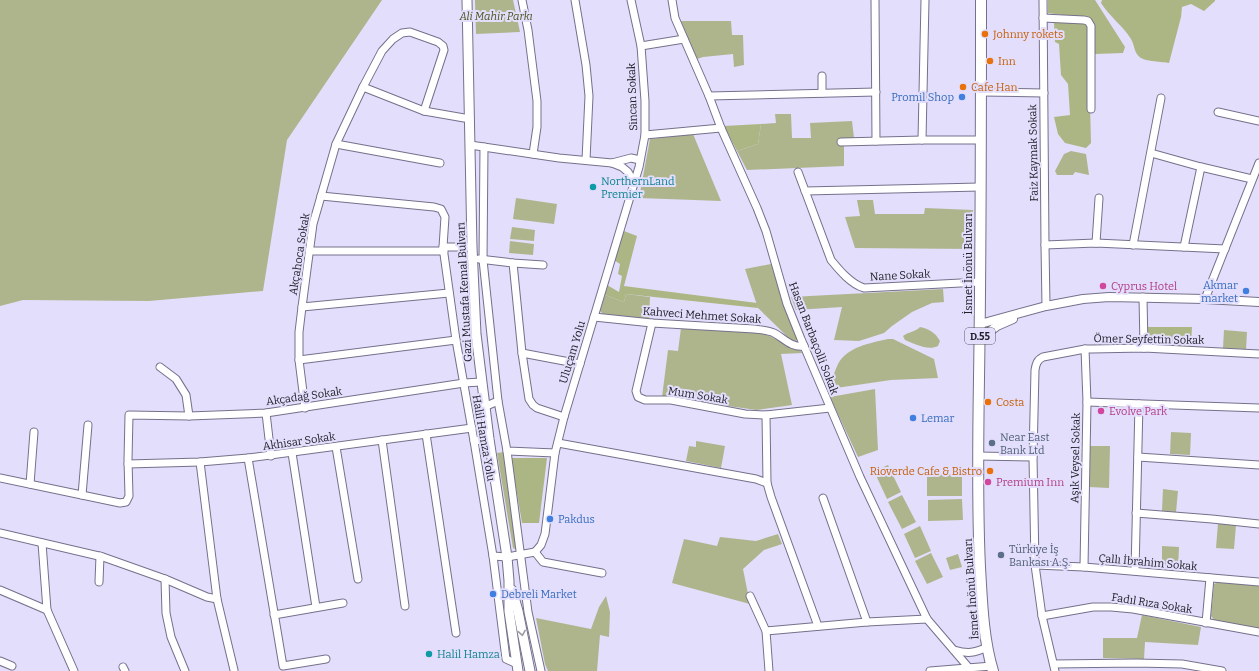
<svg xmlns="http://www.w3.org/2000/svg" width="1259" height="671" font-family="Bitter,serif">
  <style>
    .green { fill: #aeb58d }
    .forest { fill: #acb684 }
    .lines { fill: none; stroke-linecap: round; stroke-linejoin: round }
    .minor-casing { stroke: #75708b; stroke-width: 9 }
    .tertiary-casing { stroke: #75708b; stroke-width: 10 }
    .secondary-casing { stroke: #75708b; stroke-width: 11 }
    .primary-casing { stroke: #75708b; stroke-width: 12 }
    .minor { stroke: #fff; stroke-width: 7 }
    .tertiary { stroke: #fff; stroke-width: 8 }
    .secondary { stroke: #fff; stroke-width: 9 }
    .primary { stroke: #fff; stroke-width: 10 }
    .oneway { stroke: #9c9b9f }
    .food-dot { fill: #e8710a; stroke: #e3defc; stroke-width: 1.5 }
    .shop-dot { fill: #3f7fe0; stroke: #e3defc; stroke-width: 1.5 }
    .culture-dot { fill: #0f9aa8; stroke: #e3defc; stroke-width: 1.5 }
    .hotel-dot { fill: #d1479c; stroke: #e3defc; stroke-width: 1.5 }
    .service-dot { fill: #5c6f8a; stroke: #e3defc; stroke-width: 1.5 }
    .labels { text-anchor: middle; stroke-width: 4; stroke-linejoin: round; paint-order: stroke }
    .shield { fill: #e3defc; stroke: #5c5969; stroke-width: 1 }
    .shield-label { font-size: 10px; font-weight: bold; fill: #22202a }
    .park-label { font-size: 11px; font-style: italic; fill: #4a521a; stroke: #e3defc }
    .food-label { font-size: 11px; fill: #c56008; stroke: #e3defc; text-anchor: start }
    .street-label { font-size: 11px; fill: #22202a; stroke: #e3defc }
    .shop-label { font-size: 11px; fill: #366cbe; stroke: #e3defc; text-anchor: start }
    .culture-label { font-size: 11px; fill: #0d838f; stroke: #e3defc; text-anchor: start }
    .hotel-label { font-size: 11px; fill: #b23c85; stroke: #e3defc; text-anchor: start }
    .service-label { font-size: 11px; fill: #4e5e75; stroke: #e3defc; text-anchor: start }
  </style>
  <rect width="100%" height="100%" fill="#e3defc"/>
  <g class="green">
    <polygon points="0,0 382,0 287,140 263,291 149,301 23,300 0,306"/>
    <polygon points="475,0 513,0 520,32 476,34"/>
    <polygon points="681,21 731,21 732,35 743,35 744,65 734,67 733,54 703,57 697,59"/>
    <polygon points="775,114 791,114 792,138 811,138 810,123 852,121 854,138 844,139 844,166 747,170 737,151 758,144 761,124 776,123"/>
    <polygon points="693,134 721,201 639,198 650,139"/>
    <polygon points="1071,151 1086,154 1089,175 1075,172 1073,175 1057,175 1055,171 1064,154"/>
    <polygon points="516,198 557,204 554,224 513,219"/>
    <polygon points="857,200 873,200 875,214 924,214 925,208 973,210 972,249 855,248 845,217 860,216"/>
    <polygon points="512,227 535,230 534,241 510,239"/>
    <polygon points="510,241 534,244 533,255 509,253"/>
    <polygon points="771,264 797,340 793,342 758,308 745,269"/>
    <polygon points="943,289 944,302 932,303 912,312 892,326 884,333 859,341 834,340 842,307 796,310 791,297"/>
    <polygon points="626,294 650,297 649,320 603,314 600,311 605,295 624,302"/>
    <path d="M920 327C929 329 935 332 940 341L938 346C928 351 915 344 905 340L903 336C908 332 915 332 920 327Z"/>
    <polygon points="681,328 763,333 801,351 802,353 781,354 792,405 757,410 662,397 668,350 678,351"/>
    <polygon points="1224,330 1247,332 1246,349 1223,348"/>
    <path d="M888 339H893L934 359 938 378 891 380 829 389C832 381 834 372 838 364 847 347 870 343 888 339Z"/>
    <polygon points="875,389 878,450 858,457 830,397"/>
    <polygon points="1171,432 1191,433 1190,455 1170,454"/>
    <polygon points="696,441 725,446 721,468 686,461 689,446 696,447"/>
    <polygon points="1090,446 1110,446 1109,488 1089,487"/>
    <polygon points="504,452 517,550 513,548 497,453"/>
    <polygon points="888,465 901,492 887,499 874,471"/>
    <rect x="927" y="474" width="35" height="22"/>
    <polygon points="1163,489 1178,491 1176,512 1162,511"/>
    <polygon points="902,495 916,522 902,529 888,502"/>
    <polygon points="962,499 963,520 928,521 928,500"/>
    <polygon points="1218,523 1236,525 1234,549 1216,548"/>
    <polygon points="920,526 931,551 915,558 904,534"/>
    <polygon points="778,534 782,544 764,550 743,569 750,604 672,583 684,539 717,546 720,537 756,541"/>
    <polygon points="1162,546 1179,547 1178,570 1162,568"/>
    <polygon points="931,553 943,577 927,584 915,561"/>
    <polygon points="958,554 962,567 950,570 946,558"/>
    <polygon points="1218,582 1259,586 1259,628 1215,621 1211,616 1214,584"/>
    <polygon points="606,596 610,612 609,637 600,635 597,671 548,671 545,664 536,618 591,629 599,607"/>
    <polygon points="1142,615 1201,627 1198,645 1145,642 1144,659 1103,658 1103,638 1137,638"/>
  </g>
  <g class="forest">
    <polygon points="1048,0 1095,0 1125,47 1123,53 1095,54 1091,19 1048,13"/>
    <path d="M1102 0H1215V1L1204 11 1191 4 1182 7 1181 17 1169 63C1163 62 1145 61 1141 58 1134 54 1135 46 1131 39 1123 26 1110 17 1101 3Z"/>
    <polygon points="1054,23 1084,23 1088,26 1091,143 1086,148 1065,143 1058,134 1054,117 1070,115 1068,84 1061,75 1059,44 1055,42"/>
    <polygon points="761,124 758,144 737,151 724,126"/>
    <polygon points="624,231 637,236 624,286 757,303 758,308 626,294 624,302 605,295 607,285 619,292 622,276 618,274 620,264 614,260"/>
    <polygon points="1148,327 1192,327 1191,346 1151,345 1147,340"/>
    <polygon points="511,458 547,458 539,523 522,523"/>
  </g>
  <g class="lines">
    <g class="minor-casing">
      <g id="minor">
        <polyline points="522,0 528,30 537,101 537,127 533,154"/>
        <polyline points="575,0 586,65 589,96 586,160"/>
        <polyline points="672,0 675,18 709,96 721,128 757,208 766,231 787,304 801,339 860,477 927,619 969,668"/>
        <polyline points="875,0 876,141"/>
        <polyline points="1043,0 1045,245 1046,306"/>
        <polyline points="1043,18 1084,20 1088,21 1091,26 1091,109"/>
        <polyline points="641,46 684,39"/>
        <polyline points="822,76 822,93"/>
        <polyline points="363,87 424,111 470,119"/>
        <polyline points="981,92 1044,93"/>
        <polyline points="709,96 876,92"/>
        <polyline points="1218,112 1259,121"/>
        <polyline points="645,135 721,128"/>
        <polyline points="922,140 925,0"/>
        <polyline points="841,142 922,140 980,140"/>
        <polyline points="336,144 440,163"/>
        <polyline points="470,145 559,158 612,163 622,167 628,172 634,182"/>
        <polyline points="484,147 483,260 498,401 484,407"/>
        <polyline points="1151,153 1201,167 1252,179"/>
        <polyline points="612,163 631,158 640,160"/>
        <path d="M798 172 831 260C840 271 851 284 864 288L980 282"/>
        <polyline points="805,191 980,187"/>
        <polyline points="321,196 434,207 441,209 445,217 443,247 456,340 474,441 493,556 506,659 517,664"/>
        <polyline points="1096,243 1099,198"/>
        <polyline points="1045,245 1096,243 1225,249"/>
        <polyline points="1133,245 1161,98"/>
        <polyline points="443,247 472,247"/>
        <polyline points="1184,247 1201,167"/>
        <polyline points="309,251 444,251"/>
        <polyline points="479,259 513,263 543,265"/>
        <polyline points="513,263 522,353 529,399 533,405 537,408 564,417"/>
        <polyline points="1143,297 1144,348"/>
        <polyline points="1205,299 1259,163"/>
        <polyline points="302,307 449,293"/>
        <path d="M594 317 652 323 754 329C761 330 768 330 774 333 784 338 791 348 804 346"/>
        <polyline points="652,323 636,391 638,397 645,400 671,400 745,414 766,415 830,408"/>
        <polyline points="522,353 580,364"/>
        <polyline points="299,360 456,340"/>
        <polyline points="160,367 176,379 186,395 189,416"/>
        <polyline points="498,401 507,451 555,453"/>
        <polyline points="1087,402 1259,408"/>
        <polyline points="305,408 299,360 299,332 302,307 313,224 336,144 363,87 382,51 393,39 402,33 410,32 438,42 443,46 444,50 424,111"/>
        <polyline points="266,413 271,456"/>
        <polyline points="766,415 767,483"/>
        <polyline points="426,434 456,633"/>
        <polyline points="382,440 405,606"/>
        <polyline points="474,441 489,439"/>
        <polyline points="558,443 756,479 767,483 771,497 818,626"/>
        <polyline points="336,447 358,579"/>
        <polyline points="507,451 528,612 541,671"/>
        <polyline points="292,453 316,607"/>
        <polyline points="978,456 1033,457"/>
        <polyline points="1138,457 1259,465"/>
        <polyline points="248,458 283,666 326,659"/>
        <polyline points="200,462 217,599 234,670"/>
        <polyline points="128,464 200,462 248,458 472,428"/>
        <polyline points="0,478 120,503 126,502 129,496 128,460 129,415 189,416 266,413 464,383 481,382"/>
        <polyline points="30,484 34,432"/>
        <polyline points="82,495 88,425"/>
        <polyline points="823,498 867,622"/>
        <polyline points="1136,513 1212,519 1259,524"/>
        <polyline points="0,533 103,557 165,579 207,597 217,599"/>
        <polyline points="42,543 47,610 74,671"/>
        <polyline points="535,552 541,545 545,534 555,453 564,417 639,167 645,135 645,101 641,46 631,0"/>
        <polyline points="535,552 543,562 602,573"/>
        <polyline points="493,556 507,557 535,552"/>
        <polyline points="1035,565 1084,567 1259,582"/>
        <polyline points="1084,567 1087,402 1085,349"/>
        <polyline points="1135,571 1139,404"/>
        <polyline points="165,579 166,613 171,637 185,671"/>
        <polyline points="99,582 100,556"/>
        <polyline points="0,590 47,610"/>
        <polyline points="750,596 766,631 769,671"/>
        <polyline points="274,615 343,603"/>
        <polyline points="1042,616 1093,607 1111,607 1133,609 1259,632"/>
        <polyline points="1206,623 1210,578"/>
        <polyline points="766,631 867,622 927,619"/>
        <path d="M954 650C968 654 974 653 988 647"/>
        <polyline points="0,661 12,666"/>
        <polyline points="1054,664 1136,663 1182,664 1222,671"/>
        <polyline points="123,667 125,671"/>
        <polyline points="930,671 992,666"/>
        <path d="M1055 671 1042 616 1035 565 1033 457 1035 370C1036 364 1037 360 1043 357L1085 349H1092L1144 348 1259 354"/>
      </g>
    </g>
    <g class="tertiary-casing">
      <g id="tertiary">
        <polyline points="980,324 1046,306 1083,299 1109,297 1205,299 1259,302"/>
        <polyline points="980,339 997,326 1013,319"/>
      </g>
    </g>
    <g class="secondary-casing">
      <g id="secondary">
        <polyline points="467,0 472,247 476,334 489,439 507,557 509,581 509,611 518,671"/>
        <polyline points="512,590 518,611 530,671"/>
      </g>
    </g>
    <g class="primary-casing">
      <path id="primary" d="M981 0C981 126 981 252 979 378 978 441 977 504 980 567 982 601 983 638 993 671"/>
    </g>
    <use href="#minor" class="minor"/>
    <use href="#tertiary" class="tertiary"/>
    <use href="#secondary" class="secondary"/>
    <use href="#primary" class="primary"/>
  </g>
  <defs><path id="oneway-chevron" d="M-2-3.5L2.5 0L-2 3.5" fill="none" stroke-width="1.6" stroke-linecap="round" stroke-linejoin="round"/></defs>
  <use class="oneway" href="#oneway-chevron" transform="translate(522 633) rotate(80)"/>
  <g class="food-dot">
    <circle cx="985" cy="34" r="4"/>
    <circle cx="990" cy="61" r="4"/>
    <circle cx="963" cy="87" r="4"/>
    <circle cx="988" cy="402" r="4"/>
    <circle cx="990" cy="471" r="4"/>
  </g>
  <g class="shop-dot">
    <circle cx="962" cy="97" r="4"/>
    <circle cx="1246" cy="291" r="4"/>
    <circle cx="913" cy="418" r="4"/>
    <circle cx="550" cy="519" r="4"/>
    <circle cx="493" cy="594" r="4"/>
  </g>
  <g class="culture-dot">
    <circle cx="593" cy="187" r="4"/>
    <circle cx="429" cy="654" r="4"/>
  </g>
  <g class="hotel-dot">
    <circle cx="1103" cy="286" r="4"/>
    <circle cx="1101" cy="411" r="4"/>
    <circle cx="988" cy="482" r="4"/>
  </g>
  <g class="service-dot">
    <circle cx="992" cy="443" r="4"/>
    <circle cx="1001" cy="555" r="4"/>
  </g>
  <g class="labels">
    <rect class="shield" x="965" y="328" width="30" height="16" rx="3"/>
    <g class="shield-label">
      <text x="980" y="340">D.55</text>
    </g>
    <g class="park-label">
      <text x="496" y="20">Ali Mahir Parkı</text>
    </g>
    <g class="food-label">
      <text x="993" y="38">Johnny rokets</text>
      <text x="998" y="65">Inn</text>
      <text x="971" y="91">Cafe Han</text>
      <text x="996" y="406">Costa</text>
      <text x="982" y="475" text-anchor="end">Rioverde Cafe &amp; Bistro</text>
    </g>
    <g class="street-label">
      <text transform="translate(632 97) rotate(-92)" y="4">Sincan Sokak</text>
      <text transform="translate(1033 153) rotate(-91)" y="4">Faiz Kaymak Sokak</text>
      <text transform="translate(299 254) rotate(-81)" y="4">Akçahoca Sokak</text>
      <text transform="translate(968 264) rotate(-90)" y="4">İsmet İnönü Bulvarı</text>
      <text transform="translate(900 275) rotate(-3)" y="4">Nane Sokak</text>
      <text transform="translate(464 292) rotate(-93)" y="4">Gazi Mustafa Kemal Bulvarı</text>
      <text transform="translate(702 315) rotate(4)" y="4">Kahveci Mehmet Sokak</text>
      <text transform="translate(814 338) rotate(69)" y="4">Hasan Barbaçolli Sokak</text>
      <text transform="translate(1149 339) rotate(1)" y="4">Ömer Seyfettin Sokak</text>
      <text transform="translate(572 352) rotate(-73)" y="4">Uluçam Yolu</text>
      <text transform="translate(698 395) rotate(9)" y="4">Mum Sokak</text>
      <text transform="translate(304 396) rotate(-8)" y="4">Akçadağ Sokak</text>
      <text transform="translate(484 438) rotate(80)" y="4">Halil Hamza Yolu</text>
      <text transform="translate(299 441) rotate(-8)" y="4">Akhisar Sokak</text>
      <text transform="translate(1075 458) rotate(-89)" y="4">Aşık Veysel Sokak</text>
      <text transform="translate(1148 562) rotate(5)" y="4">Çallı İbrahim Sokak</text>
      <text transform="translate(971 589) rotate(-94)" y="4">İsmet İnönü Bulvarı</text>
      <text transform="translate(1152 603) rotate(9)" y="4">Fadıl Rıza Sokak</text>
    </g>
    <g class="shop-label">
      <text x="954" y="101" text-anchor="end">Promil Shop</text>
      <text x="1238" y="289" text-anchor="end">Akmar<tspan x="1238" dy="13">market</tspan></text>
      <text x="921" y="422">Lemar</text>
      <text x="558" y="523">Pakdus</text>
      <text x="501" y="598">Debreli Market</text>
    </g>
    <g class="culture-label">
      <text x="601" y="185">NorthernLand<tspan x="601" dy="13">Premier</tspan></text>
      <text x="437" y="658">Halil Hamza</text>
    </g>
    <g class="hotel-label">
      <text x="1111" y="290">Cyprus Hotel</text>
      <text x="1109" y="415">Evolve Park</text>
      <text x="996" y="486">Premium Inn</text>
    </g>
    <g class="service-label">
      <text x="1000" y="441">Near East<tspan x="1000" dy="13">Bank Ltd</tspan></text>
      <text x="1009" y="553">Türkiye İş<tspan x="1009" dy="13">Bankası A.Ş.</tspan></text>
    </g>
  </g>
</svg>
